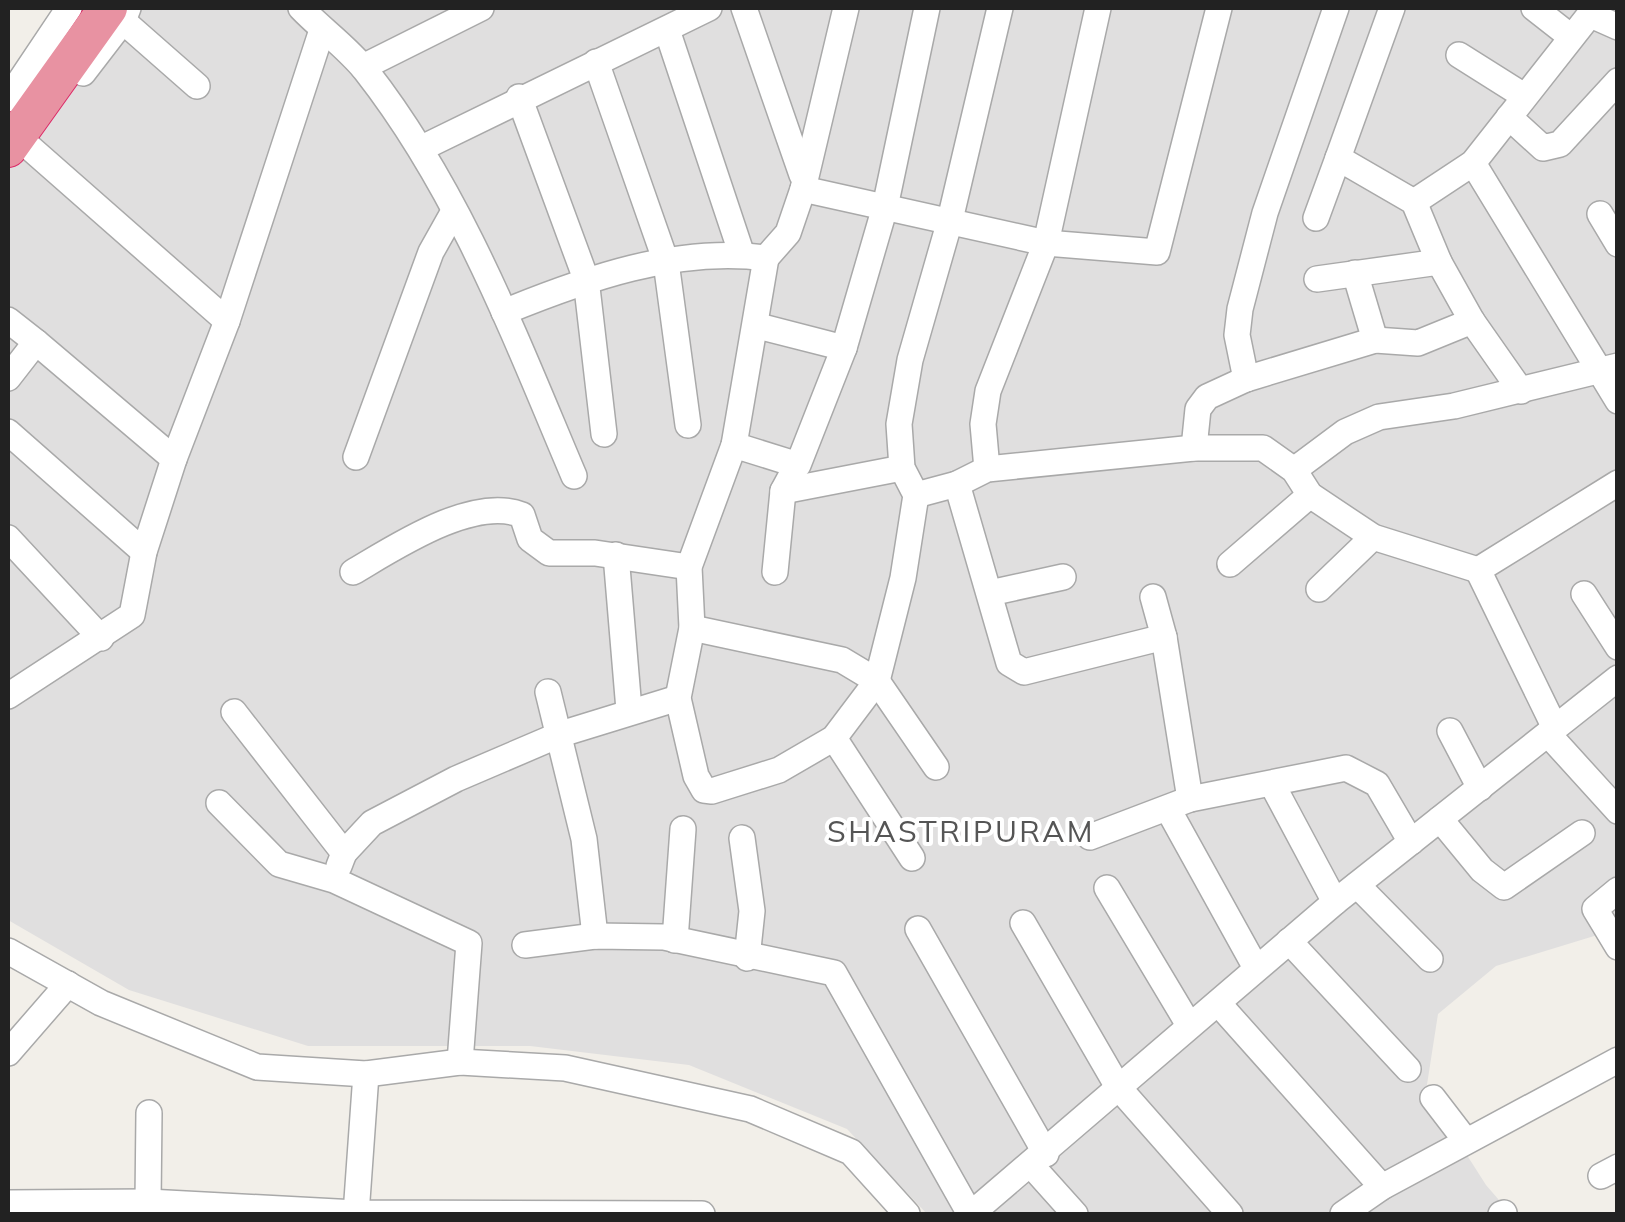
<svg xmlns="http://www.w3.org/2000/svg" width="1625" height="1222" font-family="Mulish,sans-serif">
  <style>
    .residential { fill: #e0dfdf }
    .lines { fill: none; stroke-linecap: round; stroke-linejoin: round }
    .minor-casing { stroke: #a9a9a9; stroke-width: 28 }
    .highway-casing { stroke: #dc2a67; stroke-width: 40 }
    .minor { stroke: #fff; stroke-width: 25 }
    .highway { stroke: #e892a2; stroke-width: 38 }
    .labels { text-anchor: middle; stroke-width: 8; stroke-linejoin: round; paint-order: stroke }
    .neighbourhood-label { font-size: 30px; letter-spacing: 2.5px; fill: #555; stroke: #fff }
  </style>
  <rect width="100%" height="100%" fill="#f2efe9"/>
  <polygon class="residential" points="120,8 1617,8 1617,929 1496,966 1438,1014 1426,1091 1486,1185 1511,1214 927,1214 847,1129 689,1065 530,1046 308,1046 129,990 8,920 8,163"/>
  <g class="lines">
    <g class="minor-casing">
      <g id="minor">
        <path d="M301 8C321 29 348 48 366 71 460 191 515 337 574 476"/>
        <polyline points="744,8 802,175"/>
        <polyline points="1534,8 1571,37"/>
        <polyline points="1591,15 1618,27"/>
        <polyline points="123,21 197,86"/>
        <polyline points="667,30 742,255"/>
        <polyline points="1459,55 1524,96"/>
        <polyline points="596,62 666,262 688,425"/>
        <polyline points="363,67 481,8"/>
        <polyline points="83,73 123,21 128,8"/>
        <polyline points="519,97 586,279 604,434"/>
        <polyline points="8,99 69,8"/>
        <polyline points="1509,117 1543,148 1560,144 1618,81"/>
        <polyline points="28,146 227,321"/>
        <polyline points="422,148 709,8"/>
        <polyline points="1338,158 1392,8"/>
        <polyline points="1473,163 1618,401"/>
        <polyline points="803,189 1046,243 1157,252 1219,8"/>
        <polyline points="1414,202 1473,163 1595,8"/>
        <polyline points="1600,214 1618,244"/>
        <polyline points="1316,218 1338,158 1414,202 1439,262 1472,321 1521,391"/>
        <polyline points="766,258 734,445 689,567 692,628 678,698 696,776 704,790 712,791 779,770 834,738 877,681 903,578 916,495 902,468 899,424 910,360 949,224 1000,8"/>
        <polyline points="1355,273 1375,340"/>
        <polyline points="1317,279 1439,262"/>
        <path d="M504 312C585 279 677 246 766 258L788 233 803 189 846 8"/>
        <polyline points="8,320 36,342"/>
        <polyline points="758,326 844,348"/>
        <polyline points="8,378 36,342 174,459"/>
        <polyline points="1246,379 1237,335 1240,309 1265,213 1336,8"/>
        <polyline points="8,432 144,552"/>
        <polyline points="734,445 798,465 844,348 885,207 927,8"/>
        <polyline points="1194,448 1198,409 1207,397 1246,379 1375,340 1418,343 1472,321"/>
        <polyline points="356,457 431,252 454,211"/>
        <polyline points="987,469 983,424 988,391 1046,243 1098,8"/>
        <polyline points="1294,470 1345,432 1379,417 1454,406 1618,366"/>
        <polyline points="957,484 1009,663 1024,672 1164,637 1153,597"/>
        <polyline points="783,491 902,468"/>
        <polyline points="916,495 957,484 987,469 1194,448 1263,448 1294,470 1310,495 1373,537 1478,570"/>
        <polyline points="8,538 101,638"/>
        <polyline points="616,555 629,710"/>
        <polyline points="1230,564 1310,495"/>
        <path d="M353 572C394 548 473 495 522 515L530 539 549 553H595L689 567"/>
        <polyline points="775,572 783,491 790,478"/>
        <polyline points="1319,589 1373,537"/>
        <polyline points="990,593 1063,577"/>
        <polyline points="1584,594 1618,647"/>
        <polyline points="692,628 842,660 877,681 936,767"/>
        <polyline points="1164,637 1190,799"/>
        <polyline points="548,692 584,839 595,936"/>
        <polyline points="8,696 132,615 144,552 174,459 227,321 322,30"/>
        <polyline points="234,712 344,853 339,866"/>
        <polyline points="1555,728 1478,570 1618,483"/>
        <polyline points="1450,731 1480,788"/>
        <polyline points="1548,734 1618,811"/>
        <polyline points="834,738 912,858"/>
        <polyline points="1272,784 1335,902"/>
        <polyline points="219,803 279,864 334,880 469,943 460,1062"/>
        <polyline points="1168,809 1256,968"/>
        <polyline points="1440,819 1482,870 1504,887 1582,833"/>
        <polyline points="1090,837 1190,799 1346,768 1377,784 1411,842"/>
        <polyline points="742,838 752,911 747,958"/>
        <polyline points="344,853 372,823 456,779 561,734 678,698"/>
        <polyline points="1357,885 1430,959"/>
        <polyline points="1107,888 1189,1025"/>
        <polyline points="1618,890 1595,909 1618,947"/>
        <polyline points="1023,923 1118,1087 1230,1214"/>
        <polyline points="918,929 1046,1154"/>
        <polyline points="675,940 683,829"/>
        <polyline points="1289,941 1408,1069"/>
        <polyline points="525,945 595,936 664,937 834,973 970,1214"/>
        <polyline points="8,951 101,1003 257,1067 366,1074 460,1062 565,1068 750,1109 851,1152 907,1214"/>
        <polyline points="1218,1003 1382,1187"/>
        <polyline points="8,1053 68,984"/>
        <polyline points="1433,1098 1466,1141"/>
        <polyline points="1031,1165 1075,1214"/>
        <polyline points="1601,1176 1618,1167"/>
        <polyline points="148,1202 149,1113"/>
        <polyline points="8,1203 148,1202 356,1213 702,1214"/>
        <polyline points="356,1214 366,1074"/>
        <polyline points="971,1214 1335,902 1618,678"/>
        <polyline points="1343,1214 1382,1187 1618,1060"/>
        <polyline points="1501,1214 1504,1213"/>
      </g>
    </g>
    <g class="highway-casing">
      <polyline id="highway" points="8,148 108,8"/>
    </g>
    <use href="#minor" class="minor"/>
    <use href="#highway" class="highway"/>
  </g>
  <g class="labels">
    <g class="neighbourhood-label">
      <text x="961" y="842">SHASTRIPURAM</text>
    </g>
  </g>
  <rect width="1625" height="1222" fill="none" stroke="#222222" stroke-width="20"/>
</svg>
